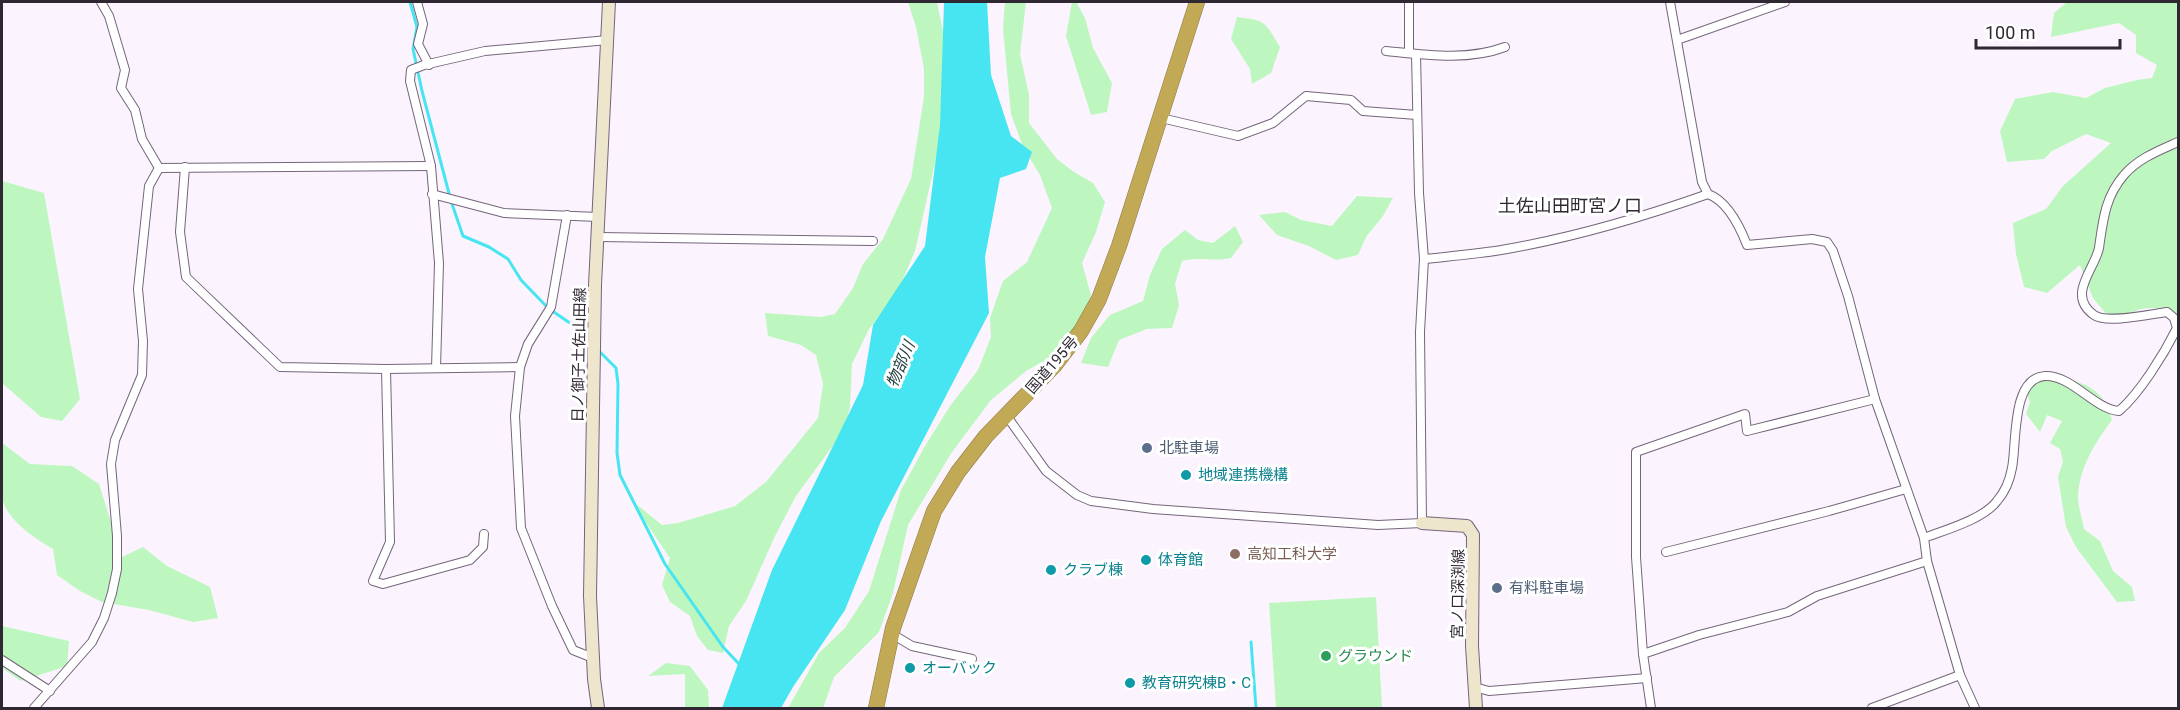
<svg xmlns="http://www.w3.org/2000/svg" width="2180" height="710" font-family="Roboto,'Noto Sans JP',sans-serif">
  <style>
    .green { fill: #bdf7bf }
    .water { fill: #47e5f1 }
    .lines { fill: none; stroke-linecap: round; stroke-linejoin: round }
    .stream { stroke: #47e5f1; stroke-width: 3 }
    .street-casing { stroke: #75657b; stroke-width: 10 }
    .secondary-casing { stroke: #75657b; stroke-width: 14 }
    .highway-casing { stroke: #8f7c49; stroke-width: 16 }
    .street { stroke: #fff; stroke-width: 8 }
    .secondary { stroke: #ede5cc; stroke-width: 12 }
    .highway { stroke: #c2a955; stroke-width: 15 }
    .service-dot { fill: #5c6f8a; stroke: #fff; stroke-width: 2 }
    .culture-dot { fill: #0f9aa8; stroke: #fff; stroke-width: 2 }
    .education-dot { fill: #8d6e63; stroke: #fff; stroke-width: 2 }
    .leisure-dot { fill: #2e9e5b; stroke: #fff; stroke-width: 2 }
    .labels { text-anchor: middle; stroke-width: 6; stroke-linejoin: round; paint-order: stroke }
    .street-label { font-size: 15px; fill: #2f2832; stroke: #fff }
    .service-label { font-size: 15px; fill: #4e5e75; stroke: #fff; text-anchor: start }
    .culture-label { font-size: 15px; fill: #0d838f; stroke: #fff; text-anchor: start }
    .education-label { font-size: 15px; fill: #785e54; stroke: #fff; text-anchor: start }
    .leisure-label { font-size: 15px; fill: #27864d; stroke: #fff; text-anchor: start }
    .water-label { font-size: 16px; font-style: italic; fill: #264042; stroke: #fff }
    .quarter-label { font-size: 18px; fill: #2f2832; stroke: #fff }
  </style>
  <rect width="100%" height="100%" fill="#fbf4fe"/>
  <g class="green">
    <polygon points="908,2 937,2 949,61 938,150 915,251 897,293 869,329 852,364 850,407 843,432 796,496 775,536 746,601 729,626 723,653 708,650 697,636 690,616 670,602 662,585 670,558 630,499 662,525 678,523 735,506 766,482 818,418 823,384 816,355 801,345 768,336 765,313 821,317 835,314 853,288 863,264 883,239 911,179 924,97 924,69 916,27"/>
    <polygon points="1005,2 1026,2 1020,54 1029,95 1029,123 1057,159 1074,172 1093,183 1105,202 1096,232 1082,263 1091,295 1080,325 1058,353 1026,371 991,400 952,452 908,525 893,593 879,632 834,677 823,708 788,708 819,653 845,628 869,591 901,490 925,446 950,406 978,370 991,337 990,318 1003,281 1027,262 1052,208 1040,175 1023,147 1011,114 1003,29"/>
    <polygon points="1072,2 1076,2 1085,18 1093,48 1112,83 1107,112 1091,115 1066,36"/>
    <path d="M2067 2H2178V322C2156 298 2138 310 2111 320L2093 298 2080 265 2047 293 2024 287 2016 254 2013 223 2046 209 2063 186 2111 143 2086 134 2052 151 2044 159 2007 162 2000 131 2015 99 2053 92 2086 98 2105 88 2137 80 2152 78 2157 65 2136 53V35L2119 23 2051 37 2054 13Z"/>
    <path d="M1237 17C1267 20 1265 23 1280 47L1271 73 1252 84 1250 69 1231 39Z"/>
    <polygon points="2,181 44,193 80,399 62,421 41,417 2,383"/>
    <polygon points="1357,196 1393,198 1383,216 1366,237 1358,255 1336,260 1309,246 1277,235 1259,215 1285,212 1301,220 1332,226"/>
    <path d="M1235 226 1243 242 1231 258C1212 262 1200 256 1182 261L1175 284 1179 305 1172 328 1147 329 1119 340 1108 367 1081 363 1091 338 1110 315 1143 301 1150 275 1162 249 1185 230 1198 240 1213 243Z"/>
    <path d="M2057 375C2087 385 2103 387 2112 420 2095 443 2080 466 2078 496 2078 506 2082 518 2084 529L2100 541 2113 571 2132 587 2135 601 2117 602 2076 547 2066 527 2058 477 2063 462 2060 449 2050 443 2062 421 2047 415 2040 432 2026 414 2030 402 2024 385Z"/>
    <path d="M2 443 30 464 72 466 99 484 122 557 143 547 167 566 210 587 218 618 193 622 149 610 102 602 80 591 57 575 53 549C34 538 5 519 2 496 0 479 2 460 2 443Z"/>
    <polygon points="1376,597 1382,708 1276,708 1269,603"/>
    <polygon points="2,626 69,641 67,666 21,681 2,668"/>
    <polygon points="666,663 690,666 708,690 709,708 685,708 685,674 648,676"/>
  </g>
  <polygon class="water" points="944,2 987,2 991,75 1011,136 1032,152 1026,169 1000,178 985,257 989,313 881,521 845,610 793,687 781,708 722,708 772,570 863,385 873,325 925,246 940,125"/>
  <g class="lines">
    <g class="stream">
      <polyline points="410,2 417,27 413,49 422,91 451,201 463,236 489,247 508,259 521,280 548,308 580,330 591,342"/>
      <polyline points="597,349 616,368 618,384 617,453 620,475 665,564 723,647 740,665"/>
      <polyline points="1251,642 1256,708"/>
    </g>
    <g class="street-casing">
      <g id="street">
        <polyline points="101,2 109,16 125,70 121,88 135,110 142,139 159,168"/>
        <polyline points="417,2 423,24 418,44 429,65"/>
        <path d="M1670 2 1702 182 1708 194C1727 201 1740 227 1747 245L1812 239 1827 242 1833 251 1848 296 1875 399 1924 538 1927 561 1960 675 1975 708"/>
        <polyline points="1677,40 1785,2"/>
        <path d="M1386 51C1426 55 1468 61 1505 47"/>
        <polyline points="1409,53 1409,2"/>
        <polyline points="1161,118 1238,136 1273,123 1306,96 1351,100 1363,111 1417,115"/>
        <polyline points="185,167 180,232 186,277 280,367 386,369 520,367"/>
        <polyline points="159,168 431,166"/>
        <polyline points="432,194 504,213 598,217"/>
        <polyline points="567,215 551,307 528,344 520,367 515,416 521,528 552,606 573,650 593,658"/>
        <polyline points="599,237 873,241"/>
        <path d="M1424 259C1452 256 1480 254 1507 249 1575 237 1643 217 1708 194"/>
        <polyline points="436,368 439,263 431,166 410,81 411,70 424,65 485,51 608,40"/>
        <polyline points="386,369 390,542 373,581 383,584 470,560 483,547 484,534"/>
        <polyline points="1006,415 1046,471 1077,495 1091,501 1153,509 1378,525 1422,523 1420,332 1424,259 1419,193 1416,54"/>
        <path d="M1924 538C1945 530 1984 519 1997 501 2005 492 2010 479 2012 468 2017 443 2011 378 2045 376 2072 375 2094 409 2119 411 2140 393 2164 354 2177 328L2174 318 2167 312C2151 314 2106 324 2094 315 2066 295 2095 269 2099 248 2103 220 2105 197 2124 175 2139 158 2158 151 2178 142"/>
        <polyline points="1666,552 1829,511 1906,489"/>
        <polyline points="892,634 912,646 972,659"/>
        <polyline points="1643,654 1699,635 1788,612 1817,596 1927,561"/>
        <polyline points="2,660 50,691"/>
        <polyline points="1474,687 1489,691 1647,678"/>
        <polyline points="34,708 92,642 104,618 112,593 117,569 117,536 111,464 115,440 142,375 143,341 138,289 149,186 159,168"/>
        <polyline points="1651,708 1643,654 1636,557 1636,452 1745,414 1747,431 1875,399"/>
        <polyline points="1872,708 1960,675"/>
      </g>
    </g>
    <g class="secondary-casing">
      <g id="secondary">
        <polyline points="1422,523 1467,526 1473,535 1472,646 1476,708"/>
        <polyline points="598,708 594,679 590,596 595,285 609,2"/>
      </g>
    </g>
    <g class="highway-casing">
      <polyline id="highway" points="876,708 893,628 934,511 958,472 986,436 1054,366 1081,331 1099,299 1119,246 1197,2"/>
    </g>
    <use href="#street" class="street"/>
    <use href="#secondary" class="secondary"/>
    <use href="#highway" class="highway"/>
  </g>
  <g class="service-dot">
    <circle cx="1147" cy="448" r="6"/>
    <circle cx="1497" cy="588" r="6"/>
  </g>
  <g class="culture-dot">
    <circle cx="1186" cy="475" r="6"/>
    <circle cx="1146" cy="560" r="6"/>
    <circle cx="1051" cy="570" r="6"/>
    <circle cx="910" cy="668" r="6"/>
    <circle cx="1130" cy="683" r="6"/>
  </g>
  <circle class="education-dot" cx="1235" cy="554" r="6"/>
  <circle class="leisure-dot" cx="1326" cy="656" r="6"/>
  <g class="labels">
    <g class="street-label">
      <text transform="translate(579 355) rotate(-89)" y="5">日ノ御子土佐山田線</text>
      <text transform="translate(1052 365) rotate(-49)" y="5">国道195号</text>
      <text transform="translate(1458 594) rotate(-89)" y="5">宮ノ口深渕線</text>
    </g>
    <g class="service-label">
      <text x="1159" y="453">北駐車場</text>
      <text x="1509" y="593">有料駐車場</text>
    </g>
    <g class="culture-label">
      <text x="1198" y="480">地域連携機構</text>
      <text x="1158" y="565">体育館</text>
      <text x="1063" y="575">クラブ棟</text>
      <text x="922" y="673">オーバック</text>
      <text x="1142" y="688">教育研究棟B・C</text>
    </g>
    <g class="education-label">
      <text x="1247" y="559">高知工科大学</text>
    </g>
    <g class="leisure-label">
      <text x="1338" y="661">グラウンド</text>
    </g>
    <g class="water-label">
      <text transform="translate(900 364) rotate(-67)" y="6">物部川</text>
    </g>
    <g class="quarter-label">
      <text x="1570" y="212">土佐山田町宮ノ口</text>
    </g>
  </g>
  <rect width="2180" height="710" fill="none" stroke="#2f2832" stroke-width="6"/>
  <path d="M1976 39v9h144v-9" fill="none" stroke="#2f2832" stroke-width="3"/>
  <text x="1985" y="39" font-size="18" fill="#2f2832" stroke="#ffffff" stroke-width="4.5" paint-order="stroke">100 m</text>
</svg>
